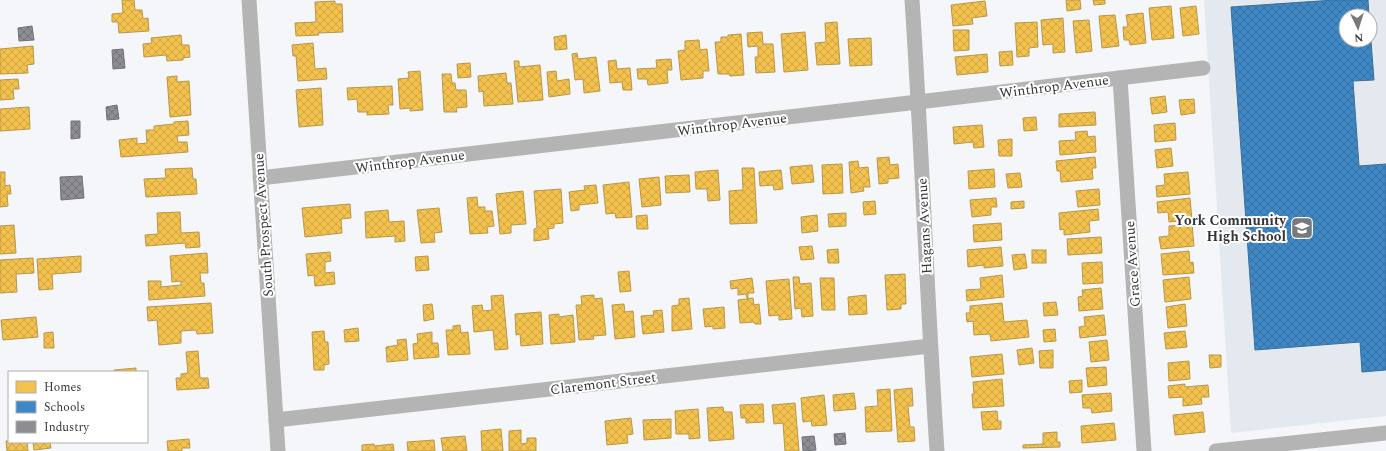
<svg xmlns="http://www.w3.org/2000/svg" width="1386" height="451" font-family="Spectral,serif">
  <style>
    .built { fill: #e3e9ef; fill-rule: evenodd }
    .homes { fill: url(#homes-cross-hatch); stroke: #b99747 }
    .schools { fill: url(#schools-cross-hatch); stroke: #3c6f9b }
    .industry { fill: url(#industry-cross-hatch); stroke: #727377 }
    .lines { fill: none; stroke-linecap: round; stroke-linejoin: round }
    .minor { stroke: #b4b4b4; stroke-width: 15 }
    .labels { text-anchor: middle; stroke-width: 4; stroke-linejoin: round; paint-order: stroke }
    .street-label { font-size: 14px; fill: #343538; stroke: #fff }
    .poi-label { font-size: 14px; font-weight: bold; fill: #343538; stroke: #fff; text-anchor: end }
  </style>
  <defs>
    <pattern id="homes-cross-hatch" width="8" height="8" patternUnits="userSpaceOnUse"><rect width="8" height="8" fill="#f2c14e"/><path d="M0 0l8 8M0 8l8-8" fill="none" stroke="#d0a645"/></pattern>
    <pattern id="schools-cross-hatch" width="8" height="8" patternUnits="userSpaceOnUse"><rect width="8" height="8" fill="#3f88c5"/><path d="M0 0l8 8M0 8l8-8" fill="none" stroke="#3670a1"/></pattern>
    <pattern id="industry-cross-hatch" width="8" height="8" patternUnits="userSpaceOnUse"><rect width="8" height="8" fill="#8d8d92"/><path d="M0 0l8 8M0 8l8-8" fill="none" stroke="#747478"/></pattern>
  </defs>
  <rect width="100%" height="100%" fill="#f4f6f9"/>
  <path class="built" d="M1204 0H1386V416L1231 433ZM1346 16H1370V40H1346Z"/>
  <g class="homes">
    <polygon points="122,0 134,0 135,10 142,10 143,19 148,18 149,31 119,33 118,22 112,22 112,14 123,13"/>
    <polygon points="1066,0 1080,0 1081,9 1067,11"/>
    <polygon points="1093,0 1105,0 1105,4 1094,5"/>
    <polygon points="335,1 335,4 342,4 343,32 318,33 319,35 296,36 295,23 316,22 315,2"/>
    <polygon points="985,1 987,16 972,18 973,24 953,26 951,5"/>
    <polygon points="1171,6 1174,38 1152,40 1149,8"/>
    <polygon points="1196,6 1199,34 1183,36 1180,8"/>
    <polygon points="1143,13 1146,43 1130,45 1129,40 1124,40 1123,27 1128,27 1126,15"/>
    <polygon points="1115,15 1119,46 1102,48 1099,16"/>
    <polygon points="1063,18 1065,52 1053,53 1053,44 1043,45 1041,20"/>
    <polygon points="1089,20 1092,51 1076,53 1073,21"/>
    <polygon points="837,22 840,64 817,65 815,43 826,42 825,23"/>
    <polygon points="1037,22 1038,47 1029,48 1029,56 1017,57 1015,23"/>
    <polygon points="953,30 969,30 969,50 954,51"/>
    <polygon points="762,32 763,44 773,44 775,72 756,73 755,57 758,57 758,46 748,47 747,33"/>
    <polygon points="805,32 808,70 784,72 781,34"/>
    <polygon points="741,34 744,75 730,76 729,74 718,74 715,42 721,42 721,37 728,37 728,35"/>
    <polygon points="181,35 182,45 189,45 190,57 183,58 183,60 167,61 166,55 144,57 143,44 152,43 151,38"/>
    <polygon points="566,35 567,49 555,50 554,37"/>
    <polygon points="871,38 872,65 850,66 848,39"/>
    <polygon points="699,40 700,50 707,49 709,71 703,71 703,78 681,80 678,51 685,50 685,41"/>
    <polygon points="313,43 315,69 326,68 327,79 298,81 296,56 293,56 292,45"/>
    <polygon points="33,46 34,64 27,65 28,73 0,74 0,49"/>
    <polygon points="1012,51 1013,65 1000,66 999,52"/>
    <polygon points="577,53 578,59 596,57 600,91 584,93 583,79 575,80 572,54"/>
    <polygon points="987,54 988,72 957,75 955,57"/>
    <polygon points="671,59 672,70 667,70 668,83 648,85 647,79 638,79 637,69 657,68 656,60"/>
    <polygon points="616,60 617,69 630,68 632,90 623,90 622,82 610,83 608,61"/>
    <polygon points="514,61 519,61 519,67 540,65 543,100 518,102"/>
    <polygon points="470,63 471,77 458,78 457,64"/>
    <polygon points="420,71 423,110 410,111 410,108 400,109 398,79 409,78 408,72"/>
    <polygon points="556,71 557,81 569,79 570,94 549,97 547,72"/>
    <polygon points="506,73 507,83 511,83 513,104 484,106 483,91 479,92 478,76"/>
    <polygon points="442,74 451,74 452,83 455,83 456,90 466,90 467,107 456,108 457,112 444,112"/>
    <polygon points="177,76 177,82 189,81 191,115 170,117 167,77"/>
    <polygon points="18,79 19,89 13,89 14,99 0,100 0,80"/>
    <polygon points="392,86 393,105 388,105 389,114 367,115 367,112 358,112 357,99 348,100 347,88"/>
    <polygon points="321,88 323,125 299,127 296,90"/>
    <polygon points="1165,96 1167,112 1152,114 1150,98"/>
    <polygon points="1194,99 1195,113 1181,115 1179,100"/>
    <polygon points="29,107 30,129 0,131 0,109"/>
    <polygon points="1095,112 1096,125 1059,127 1059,114"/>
    <polygon points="1036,117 1037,130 1024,131 1023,118"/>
    <polygon points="188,121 189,135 177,136 178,142 187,142 188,152 121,157 119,140 137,138 137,144 147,143 146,130 154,130 154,126 174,124 174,122"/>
    <polygon points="1175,123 1176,140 1155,142 1154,125"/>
    <polygon points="982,125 984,147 974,148 973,142 954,144 953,127"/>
    <polygon points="1087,131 1088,137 1095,136 1096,152 1060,155 1059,141 1076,140 1075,132"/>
    <polygon points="1012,139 1012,156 999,156 998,140"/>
    <polygon points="1171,148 1173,166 1157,168 1155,150"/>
    <polygon points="889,157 890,165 898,164 899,178 888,179 888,183 879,184 877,158"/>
    <polygon points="1095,157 1096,168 1092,168 1093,179 1061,182 1060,171 1057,171 1056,161"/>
    <polygon points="858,161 859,168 868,167 870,187 863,187 864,191 851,193 849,162"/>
    <polygon points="842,164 843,193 823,194 822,165"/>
    <polygon points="812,165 814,182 792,184 790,167"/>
    <polygon points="192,168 193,179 196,179 197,194 146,197 144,179 166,178 165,169"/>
    <polygon points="742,168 754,168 757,223 730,224 729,191 743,190"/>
    <polygon points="994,169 995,187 969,189 968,171"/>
    <polygon points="718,170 720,200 708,201 707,189 696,189 695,172"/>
    <polygon points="781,170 783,189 774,190 773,185 760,186 759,172"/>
    <polygon points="0,172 5,172 5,186 10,185 11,194 7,194 8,206 0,207"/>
    <polygon points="1188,172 1190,194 1157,197 1156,186 1165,185 1164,174"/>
    <polygon points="1020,173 1022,187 1008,188 1006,174"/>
    <polygon points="689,175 690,192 666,193 665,176"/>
    <polygon points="659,177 661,205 642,207 639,179"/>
    <polygon points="629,182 632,217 616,218 615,213 606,214 603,185"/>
    <polygon points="596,185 598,203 579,205 579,210 571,211 569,192 585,190 584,186"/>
    <polygon points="561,189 563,223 554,224 554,228 548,229 549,239 534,241 534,229 537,228 534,191"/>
    <polygon points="1099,189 1100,205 1078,207 1076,191"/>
    <polygon points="523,191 526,224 511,225 511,233 500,234 496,194"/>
    <polygon points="477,197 478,207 485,207 485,211 492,211 494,226 487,227 488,233 470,234 467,198"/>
    <polygon points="996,198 997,207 991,207 991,215 972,217 970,200"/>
    <polygon points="1190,198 1192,220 1169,222 1168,212 1158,213 1157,202"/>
    <polygon points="875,201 876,214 864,215 863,202"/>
    <polygon points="1024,201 1024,208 1011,209 1011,202"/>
    <polygon points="350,204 351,218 341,219 342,233 305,237 302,208"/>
    <polygon points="439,208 442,232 434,233 435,242 421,243 417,210"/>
    <polygon points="1098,209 1099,220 1089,221 1090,232 1064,235 1064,229 1060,230 1059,213"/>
    <polygon points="388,210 389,222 404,221 405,241 395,242 395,236 366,238 365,212"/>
    <polygon points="180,212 181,233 199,232 200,247 186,248 185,243 146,246 145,235 158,234 157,213"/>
    <polygon points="846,213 846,226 829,227 828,214"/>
    <polygon points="647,215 648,229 637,229 636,216"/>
    <polygon points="817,215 818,231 802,233 801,217"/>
    <polygon points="1001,223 1002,240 974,242 973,225"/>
    <polygon points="1192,224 1194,246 1161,249 1159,237 1169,236 1169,226"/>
    <polygon points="14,225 16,253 0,254 0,226"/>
    <polygon points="1101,237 1102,253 1068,255 1067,239"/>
    <polygon points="812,246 814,259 801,260 799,247"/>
    <polygon points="1001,247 1003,266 984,268 984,265 968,267 967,250"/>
    <polygon points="838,249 839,263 828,263 827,250"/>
    <rect x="1032" y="250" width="14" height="13"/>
    <polygon points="1189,251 1190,263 1193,262 1194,273 1163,275 1161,254"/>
    <polygon points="330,252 331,261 325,262 325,273 334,272 335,284 315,286 314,275 308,276 306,254"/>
    <polygon points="207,253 208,273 200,273 201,283 204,283 205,296 149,300 148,281 161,281 161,287 181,285 181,281 172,282 170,256"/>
    <polygon points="1025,254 1027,268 1014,270 1012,255"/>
    <polygon points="81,256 81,272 52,274 53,289 39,290 37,259"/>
    <polygon points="428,256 429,270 416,271 415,257"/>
    <polygon points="33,258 34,273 16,274 17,292 0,293 0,260"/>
    <polygon points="1102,262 1103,283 1083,284 1082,263"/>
    <polygon points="629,271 631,291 620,292 618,272"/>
    <polygon points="905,274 906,304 901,304 901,309 887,310 885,275"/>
    <polygon points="1002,275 1004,297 967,301 966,290 981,289 980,278"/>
    <polygon points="793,277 799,277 800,284 811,283 813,316 802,317 801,308 795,309"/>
    <polygon points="1189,277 1191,299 1165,302 1163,280"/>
    <polygon points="752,278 754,293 748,293 748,298 747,298 746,294 738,295 738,288 731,289 730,281"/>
    <polygon points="820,278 834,278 835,310 822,310"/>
    <polygon points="789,279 792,319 779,320 779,315 769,316 766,281"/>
    <polygon points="1101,288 1103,309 1079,311 1078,297 1083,296 1082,290"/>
    <polygon points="503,295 508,349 495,350 493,330 474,332 472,306 482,305 483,311 492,310 491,296"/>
    <polygon points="594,295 594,299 602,298 606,335 593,336 594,339 579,340 576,305 582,305 581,296"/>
    <polygon points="866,295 867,314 849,315 848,297"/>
    <polygon points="689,298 692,329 672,331 672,306 679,305 679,299"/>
    <polygon points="753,298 754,305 759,304 761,324 755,324 754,322 740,323 738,300"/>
    <polygon points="1056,302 1058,315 1044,316 1043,303"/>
    <polygon points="211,303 213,333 197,334 196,330 181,331 181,343 159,345 157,320 148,321 147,307"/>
    <polygon points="1002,303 1004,322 1027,320 1029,337 991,341 990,334 974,335 973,321 967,322 966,313 970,313 970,306"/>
    <polygon points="432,304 434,319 424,321 423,305"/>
    <polygon points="624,304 625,312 633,311 635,337 615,339 612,305"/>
    <polygon points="1185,304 1187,326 1168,328 1166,307"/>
    <polygon points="724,307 725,328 713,329 713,326 705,327 703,309"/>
    <polygon points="662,310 664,332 643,334 641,316 654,315 653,311"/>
    <polygon points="541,312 543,344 521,346 520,334 516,335 515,314"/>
    <polygon points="559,314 559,317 573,315 575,342 551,344 549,315"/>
    <polygon points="1104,315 1106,335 1080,338 1079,327 1085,326 1084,317"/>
    <polygon points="36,317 38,337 3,340 1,320"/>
    <polygon points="460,325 461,333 468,332 470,354 448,355 446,330 453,330 453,326"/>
    <polygon points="358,328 359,341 345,342 344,330"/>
    <polygon points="1055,329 1056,341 1044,342 1043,330"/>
    <polygon points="324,331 325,342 328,342 329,364 324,365 324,370 314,370 312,332"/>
    <polygon points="1185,331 1187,347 1166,349 1164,333"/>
    <polygon points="53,332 54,348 44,348 44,333"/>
    <polygon points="432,332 432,343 438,343 439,357 414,359 413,344 418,343 417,334"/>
    <polygon points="406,339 408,360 387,362 386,347 398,345 397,340"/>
    <polygon points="1107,340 1109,360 1091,362 1089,342"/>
    <polygon points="1032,348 1034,363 1019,365 1017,350"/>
    <polygon points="1053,350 1053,368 1040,368 1039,351"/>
    <polygon points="198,351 200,378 208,378 209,388 177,390 176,378 181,378 181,374 188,373 186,352"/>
    <polygon points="1002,354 1004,374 972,377 970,357"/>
    <polygon points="1209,355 1221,355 1221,367 1210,368"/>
    <polygon points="1189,361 1190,379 1169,381 1168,363"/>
    <polygon points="1106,367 1107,385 1088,387 1086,368"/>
    <polygon points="136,368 136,372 114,372 114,370"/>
    <polygon points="1002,379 1004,406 973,408 972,394 974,394 973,382"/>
    <polygon points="1082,380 1082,392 1070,393 1069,381"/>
    <polygon points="1185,384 1185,387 1208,385 1209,397 1201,397 1202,404 1183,406 1183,397 1169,398 1168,386"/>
    <polygon points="912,388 913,406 908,406 910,427 914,427 915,441 898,442 894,390"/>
    <polygon points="890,389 892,431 866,432 865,407 878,406 877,390"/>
    <polygon points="854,393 856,409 834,411 833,395"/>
    <polygon points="1111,393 1112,411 1092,413 1091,408 1083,408 1082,395"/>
    <polygon points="824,395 827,425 812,426 811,421 803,422 801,398"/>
    <polygon points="795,403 799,451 785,451 783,423 774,424 772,405"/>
    <polygon points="763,404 764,422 746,423 746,418 741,418 740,405"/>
    <polygon points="723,407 724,412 732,412 734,439 709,441 707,408"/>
    <polygon points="698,409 700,438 689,439 689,434 676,434 675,411"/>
    <polygon points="997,411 998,421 1001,421 1001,429 983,430 981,412"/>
    <polygon points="1203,412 1205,432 1175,435 1173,415"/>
    <polygon points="631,418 633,434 627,435 628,443 607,445 605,421"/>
    <polygon points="671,419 671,438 644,440 643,420"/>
    <polygon points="1114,423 1116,440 1082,443 1081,426"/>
    <polygon points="501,429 503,451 482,451 481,431"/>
    <polygon points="521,430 521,444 527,443 527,438 536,438 536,451 509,451 509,431"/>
    <polygon points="1057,432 1057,442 1060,442 1060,447 1023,448 1023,445 1043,444 1043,433"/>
    <polygon points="465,436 467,451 443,451 441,438"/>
    <polygon points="189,439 190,448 182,448 182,451 168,451 167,441"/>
    <polygon points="434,440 435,451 408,451 407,442"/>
    <polygon points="6,441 9,441 9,442 27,442 28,451 7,451"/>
    <polygon points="33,442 50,442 51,448 34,450"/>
    <polygon points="374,444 374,446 393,444 394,451 362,451 362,445"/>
  </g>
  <polygon class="schools" points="1334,0 1368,0 1369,16 1346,16 1346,40 1370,40 1370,28 1374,80 1353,81 1359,166 1386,164 1386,370 1362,372 1360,342 1255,350 1231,7"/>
  <g class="industry">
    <polygon points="32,26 34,40 19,41 18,28"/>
    <polygon points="123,49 125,68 113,69 112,50"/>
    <polygon points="117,105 119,119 107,120 106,107"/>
    <polygon points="71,121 80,121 80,138 71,139"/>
    <polygon points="82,176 84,198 61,200 60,177"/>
    <polygon points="845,433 846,444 835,445 834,434"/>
    <polygon points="814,436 816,450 803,451 802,437"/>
  </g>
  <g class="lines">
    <g class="minor">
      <polyline points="249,0 278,451"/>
      <path d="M912 0C922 150 927 301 937 451"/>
      <polyline points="1120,78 1144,451"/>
      <polyline points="260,178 918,102 1203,68"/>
      <polyline points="276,420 930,346"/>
      <polyline points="1216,451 1386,433"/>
    </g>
  </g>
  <defs>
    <g id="school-square" transform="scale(1.15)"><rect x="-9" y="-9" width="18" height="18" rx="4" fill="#77797c" stroke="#fff"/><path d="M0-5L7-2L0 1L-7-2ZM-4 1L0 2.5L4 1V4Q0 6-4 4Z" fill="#fff"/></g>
  </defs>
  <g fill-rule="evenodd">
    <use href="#school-square" x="1302" y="228"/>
  </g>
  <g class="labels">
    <g class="street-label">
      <text transform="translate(1054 86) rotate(-7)" y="5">Winthrop Avenue</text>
      <text transform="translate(732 124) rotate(-7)" y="5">Winthrop Avenue</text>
      <text transform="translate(410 161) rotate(-7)" y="5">Winthrop Avenue</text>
      <text transform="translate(263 225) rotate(-94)" y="5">South Prospect Avenue</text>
      <text transform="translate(924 226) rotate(-93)" y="5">Hagans Avenue</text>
      <text transform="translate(1132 264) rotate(-94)" y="5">Grace Avenue</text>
      <text transform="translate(603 383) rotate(-7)" y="5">Claremont Street</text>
    </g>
    <g class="poi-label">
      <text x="1286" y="225">York Community<tspan x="1286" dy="16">High School</tspan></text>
    </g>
  </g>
  <rect x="8" y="371" width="140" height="72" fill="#ffffff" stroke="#aeaeaf"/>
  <rect x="16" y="381" width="20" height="12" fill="#f2c14e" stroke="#aeaeaf"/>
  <text x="44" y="391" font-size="12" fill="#343538">Homes</text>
  <rect x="16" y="401" width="20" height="12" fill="#3f88c5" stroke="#aeaeaf"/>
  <text x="44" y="411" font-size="12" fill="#343538">Schools</text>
  <rect x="16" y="421" width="20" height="12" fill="#8d8d92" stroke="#aeaeaf"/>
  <text x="44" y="431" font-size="12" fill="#343538">Industry</text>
  <g transform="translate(1358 28) rotate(176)"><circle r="19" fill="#ffffff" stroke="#aeaeaf"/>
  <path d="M0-3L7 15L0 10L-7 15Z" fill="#77797c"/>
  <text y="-6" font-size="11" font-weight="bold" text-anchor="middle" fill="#343538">N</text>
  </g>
</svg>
